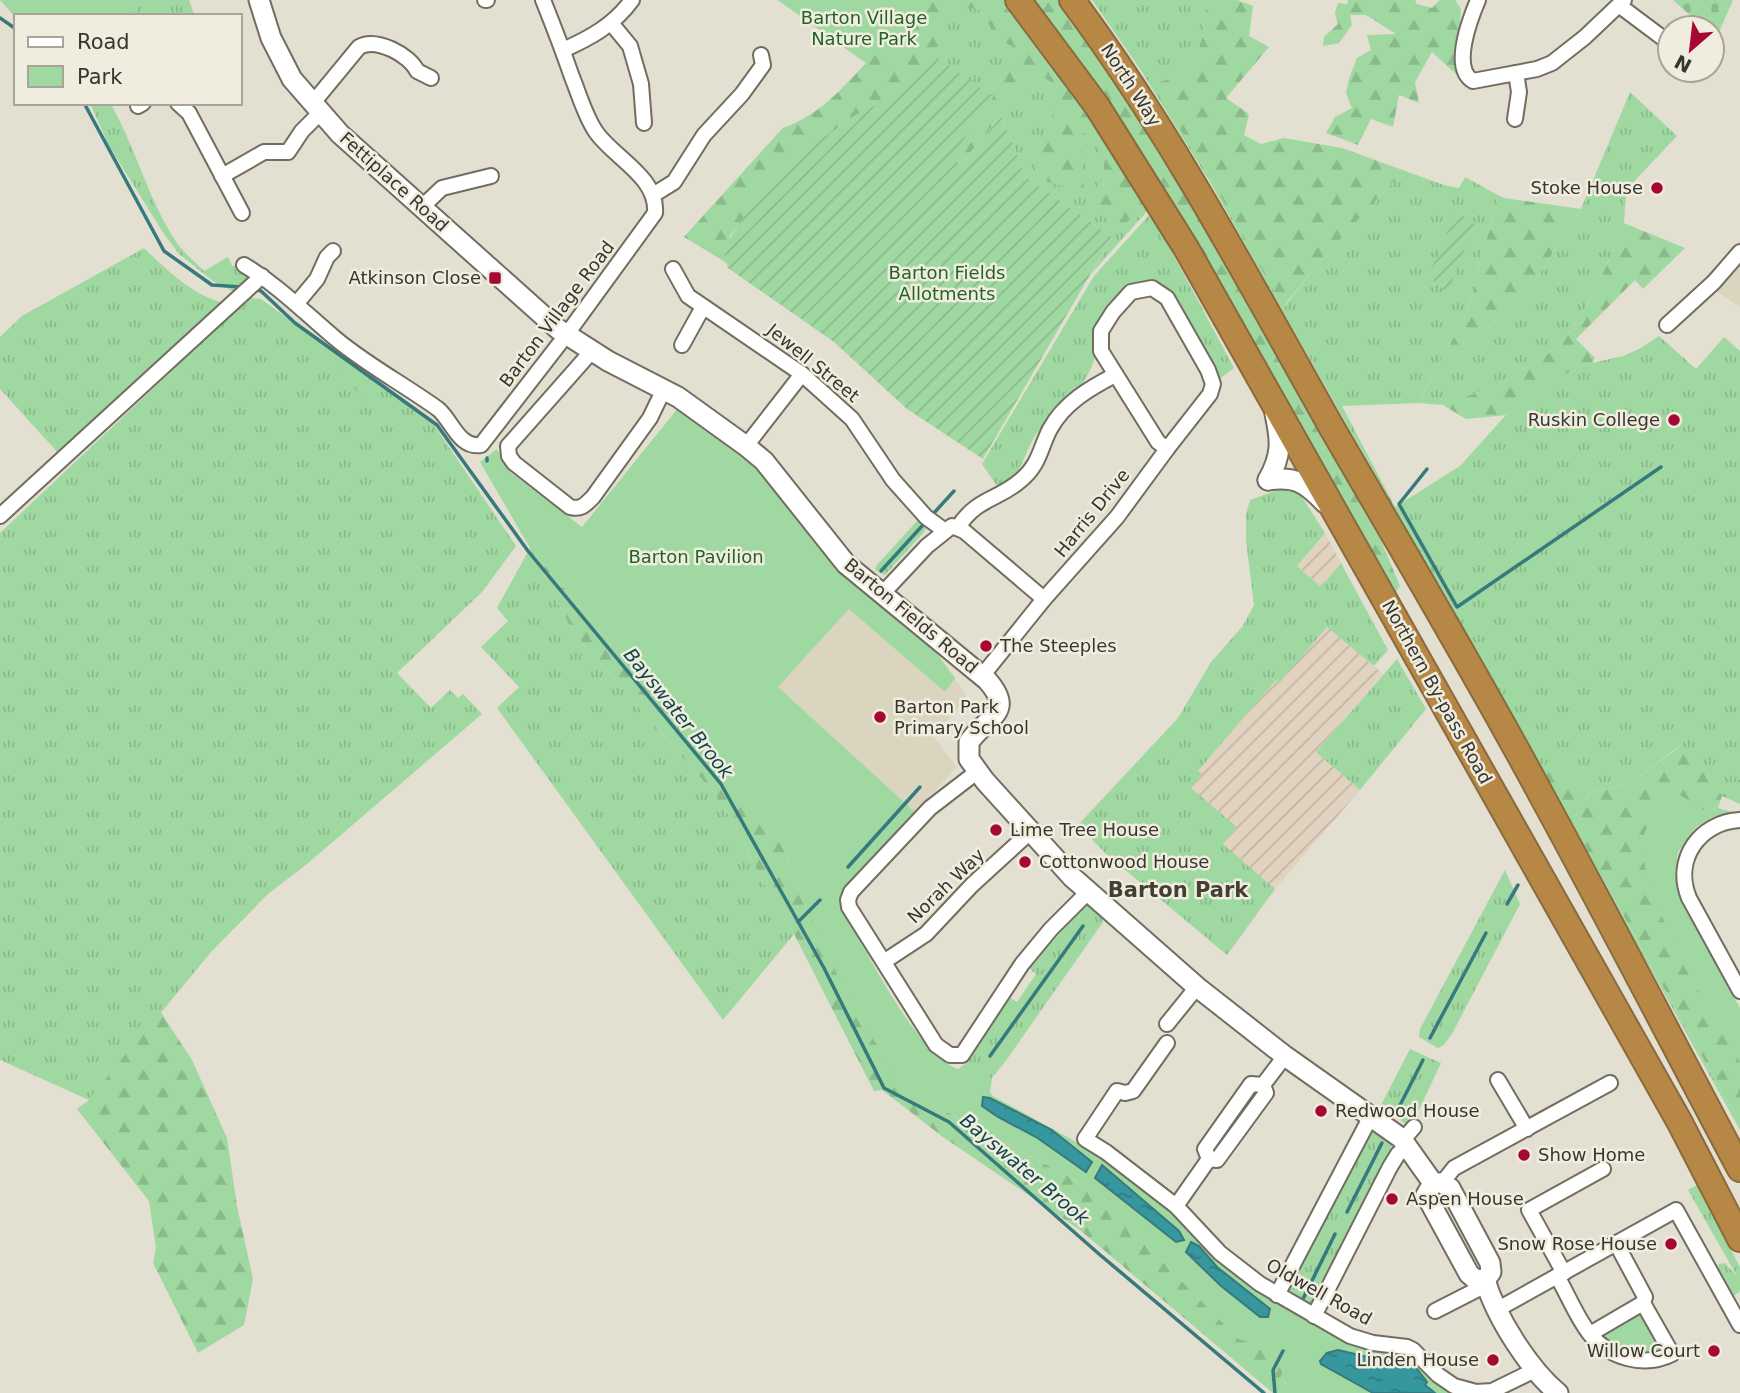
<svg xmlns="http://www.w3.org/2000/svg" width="1740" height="1393" font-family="'DejaVu Sans',sans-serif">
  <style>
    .industrial { fill: url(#industrial-furrows) }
    .built { fill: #dbd5bf }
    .grass { fill: url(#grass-tufts) }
    .forest { fill: url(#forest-firs) }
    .cemetery { fill: url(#cemetery-stones) }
    .park { fill: #a0d8a2 }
    .garden { fill: url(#garden-furrows) }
    .water { fill: url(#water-ripples); stroke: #377a7d; stroke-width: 2 }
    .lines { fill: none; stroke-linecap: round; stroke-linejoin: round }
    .stream { stroke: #377a7d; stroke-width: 3.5 }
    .street-casing { stroke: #716e61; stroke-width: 18 }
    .secondary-casing { stroke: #716e61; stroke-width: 23 }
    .highway-casing { stroke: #8a6b3e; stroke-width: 28 }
    .street { stroke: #fff; stroke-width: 14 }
    .secondary { stroke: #fff; stroke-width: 19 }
    .highway { stroke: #b68745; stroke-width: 24 }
    .poi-dot { fill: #a50933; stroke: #f1edde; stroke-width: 2.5 }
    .labels { text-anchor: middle; stroke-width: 5; stroke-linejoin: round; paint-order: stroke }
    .park-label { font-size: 18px; fill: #216329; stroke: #f1edde }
    .street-label { font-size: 18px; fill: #373630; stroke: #f1edde }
    .poi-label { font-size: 18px; fill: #373630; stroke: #f1edde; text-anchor: start }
    .water-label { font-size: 19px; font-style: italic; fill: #0e474b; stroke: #f1edde }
    .quarter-label { font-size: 21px; font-weight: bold; fill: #423f33; stroke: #f1edde }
  </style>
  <defs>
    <pattern id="industrial-furrows" width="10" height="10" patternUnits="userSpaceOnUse" patternTransform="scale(1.75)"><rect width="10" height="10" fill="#e1d3c0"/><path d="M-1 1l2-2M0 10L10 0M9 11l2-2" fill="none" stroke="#c2b6a5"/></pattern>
    <pattern id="grass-tufts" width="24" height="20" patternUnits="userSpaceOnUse" patternTransform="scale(1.75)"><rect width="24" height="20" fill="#a0d8a2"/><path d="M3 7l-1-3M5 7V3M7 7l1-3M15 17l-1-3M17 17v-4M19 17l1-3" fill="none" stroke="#8aba8c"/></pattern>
    <pattern id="forest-firs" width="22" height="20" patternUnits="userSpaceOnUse" patternTransform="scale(1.75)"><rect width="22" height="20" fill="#a0d8a2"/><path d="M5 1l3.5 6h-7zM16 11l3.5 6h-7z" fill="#8aba8c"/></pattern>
    <pattern id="cemetery-stones" width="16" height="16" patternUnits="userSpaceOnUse" patternTransform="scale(1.75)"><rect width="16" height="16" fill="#a0d8a2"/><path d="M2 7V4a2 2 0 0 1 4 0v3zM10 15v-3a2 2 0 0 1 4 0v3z" fill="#8aba8c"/></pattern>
    <pattern id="garden-furrows" width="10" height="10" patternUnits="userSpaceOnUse" patternTransform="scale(1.75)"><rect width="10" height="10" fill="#a0d8a2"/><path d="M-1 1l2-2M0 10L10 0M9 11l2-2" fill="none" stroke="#8aba8c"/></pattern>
    <pattern id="water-ripples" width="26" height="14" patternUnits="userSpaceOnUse" patternTransform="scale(1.75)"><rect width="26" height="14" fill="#37979e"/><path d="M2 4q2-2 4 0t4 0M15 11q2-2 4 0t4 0" fill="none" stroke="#2f7c81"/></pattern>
  </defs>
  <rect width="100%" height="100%" fill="#e3dfd1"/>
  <g class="industrial">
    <polygon points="1325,533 1341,563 1321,587 1297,566"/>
    <polygon points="1327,626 1383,674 1316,752 1360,790 1275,889 1222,844 1190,788 1201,775 1198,771 1276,680 1279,682"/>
  </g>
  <g class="built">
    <polygon points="1740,257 1740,307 1712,288"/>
    <polygon points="865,592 955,678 967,697 934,737 957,767 915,812 778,687"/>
  </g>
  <g class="grass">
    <polygon points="144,0 189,0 194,14 131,16"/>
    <polygon points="929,0 1000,0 1063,80 1149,209 1091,274 1112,237 1026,177 993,97 684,237 783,128 797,123 832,101"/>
    <polygon points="1092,0 1212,0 1203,15 1203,35 1193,65 1185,75 1153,84 1212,181 1284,307 1321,260 1394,181 1397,168 1444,185 1459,188 1465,177 1498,195 1468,311 1420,399 1470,343 1527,293 1581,209 1630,92 1677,136 1626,190 1624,223 1596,290 1562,344 1500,384 1443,405 1418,403 1342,406 1395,507 1460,466 1505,416 1569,372 1592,363 1623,356 1639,349 1659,336 1696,369 1724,337 1740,351 1740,779 1722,795 1681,745 1632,782 1584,795 1573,770 1538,764 1740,1124 1740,1130 1443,595 1210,182 1140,69"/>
    <path d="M90 103H110C136 147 148 200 177 243 184 253 195 262 204 271L228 257 232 266 238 265 254 277 238 294 213 281 179 254 164 234 109 146Z"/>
    <path d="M1151 213 1234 368 1213 384 1167 298 1131 292C1126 298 1118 305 1114 312 1100 335 1097 364 1081 386 1070 402 1050 415 1037 433 1023 452 1023 479 997 486L982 464 1094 276Z"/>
    <path d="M144 248C167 270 192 295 224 303L114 402 60 455 0 389V337L22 316Z"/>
    <polygon points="249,298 261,299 434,425 516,546 482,592 397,673 431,708 450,690 458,698 463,694 482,714 307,864 268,894 211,952 89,1100 0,1060 0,533"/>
    <polygon points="1280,489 1300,494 1325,533 1297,566 1321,587 1341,563 1388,650 1374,666 1327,627 1279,683 1276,680 1198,771 1202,774 1191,788 1237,827 1223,844 1275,889 1227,955 1105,853 1078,825 1178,718 1211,662 1242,627 1254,605 1246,540 1246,514 1250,500"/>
    <polygon points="917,521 921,522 926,528 925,531 885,575 875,570 876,566"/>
    <polygon points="530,548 573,632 713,792 733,822 770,895 794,934 723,1020 497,708 519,687 481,647 508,621 497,608"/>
    <polygon points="1397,659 1426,709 1360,790 1316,752"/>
    <polygon points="1505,870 1520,904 1453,1032 1444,1045 1438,1048 1419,1037 1420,1029"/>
    <polygon points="1085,905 1089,905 1103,919 1103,922 1005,1062 992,1078 985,1079 977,1067 968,1062 1009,997 1017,1002 1036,974 1029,968"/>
    <polygon points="1410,1049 1441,1063 1411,1127 1380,1107"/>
    <polygon points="1375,1132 1392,1145 1391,1149 1395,1151 1314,1305 1308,1307 1286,1292 1369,1133"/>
    <polygon points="1697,1185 1740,1267 1740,1291 1734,1296 1718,1268 1719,1264 1725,1263 1737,1276 1688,1190"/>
  </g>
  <g class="forest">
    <path d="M778 0H1005L1009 8 1066 73 1149 200 1124 225 1096 213 1091 202 1096 188 1104 176V158L1088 132 1081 134 1084 193 1048 182 1035 171 1065 76 1057 86 1045 78 1026 81 1011 103 961 164 949 159 993 97C994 81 1003 72 1014 61L1013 47C1007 43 998 40 994 34 980 11 991 8 957 8L933 55 897 95 853 116 743 219 730 236 727 263 684 237 783 128C818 116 841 90 866 63Z"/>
    <polygon points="1025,0 1060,0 1189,191 1375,526 1400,586 1396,592 1389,589"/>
    <polygon points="1212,0 1237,0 1253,6 1249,36 1269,47 1226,98 1249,114 1244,135 1261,144 1284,138 1342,148 1397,168 1394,181 1321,260 1283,307 1212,181 1152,84 1185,75 1193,65 1203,35 1203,15"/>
    <polygon points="1348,0 1415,0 1417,4 1432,8 1440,0 1455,0 1461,9 1456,74 1432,52 1415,82 1419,103 1399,95 1393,127 1371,119 1358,145 1326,133 1335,117 1352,108 1346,93 1349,79 1357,58 1371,50 1367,35 1396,34 1366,15 1350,15 1352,25 1339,43 1323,46 1324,37 1338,24 1335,13 1338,3 1347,4"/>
    <polygon points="1498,195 1504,198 1581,209 1527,293 1470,343 1418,403 1468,311"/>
    <polygon points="1624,223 1685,248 1643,289 1635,280 1576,339 1595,358 1592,363 1569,372 1508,415 1466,419 1443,405 1500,384 1562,344 1596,290"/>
    <polygon points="316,339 376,383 361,395 323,357"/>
    <polygon points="530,548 781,843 808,912 917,1096 1081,1183 1102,1197 1141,1240 1239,1339 1265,1346 1279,1356 1284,1368 1281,1377 1294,1393 1273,1393 1080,1230 943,1137 882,1090 874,1091 794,934 770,895 733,822 713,792 573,632"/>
    <polygon points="1682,745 1722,795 1740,779 1740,804 1722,796 1718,808 1704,810 1647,849 1740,1039 1740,1124 1538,763 1573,770 1585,795 1632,782"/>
    <polygon points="160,1011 192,1060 227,1138 237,1206 253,1279 244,1325 198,1353 153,1263 156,1248 149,1201 77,1109 89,1100"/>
  </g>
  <polygon class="cemetery" points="1673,0 1733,0 1716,39 1712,35 1712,28 1704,28"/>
  <g class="park">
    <polygon points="0,0 144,0 131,16 16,16 16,18"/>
    <polygon points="778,0 929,0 911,24 866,63"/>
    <path d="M679 407 757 468 932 647 955 678 945 692 849 609 778 687 915 812 853 879 840 902C861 942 917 1056 958 1069L968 1062 977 1067 985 1078H992L990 1092 993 1096 1109 1160 1165 1207 1220 1262 1264 1293 1405 1351 1462 1393H1294L1281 1377 1284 1368 1279 1356 1265 1346 1239 1339 1141 1240 1102 1197 1081 1183 917 1096 897 1078 849 1000 808 912 781 843 530 548 480 462 497 449 510 472 582 527Z"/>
    <polygon points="1675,792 1704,810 1718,808 1732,812 1711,818 1696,827 1678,852 1675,872 1681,901 1740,1008 1740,1062 1675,951 1648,878 1640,845 1652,814"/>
    <path d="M1642 1310 1659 1341 1658 1353C1635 1355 1616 1350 1599 1334Z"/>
  </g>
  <g class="garden">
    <polygon points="933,55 993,97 950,159 961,164 1001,116 1026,177 1112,237 983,459 907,409 834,342 728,268 723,249 759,193 799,155 854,116 897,95"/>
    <polygon points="1452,211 1467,218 1465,221 1477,225 1462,255 1448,293 1427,275 1443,247"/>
  </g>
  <g class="water">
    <polygon points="983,1097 990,1098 1052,1130 1092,1162 1086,1172 1036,1137 998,1117 982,1106"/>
    <polygon points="1102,1165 1179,1231 1184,1240 1176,1242 1095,1178"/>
    <polygon points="1191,1242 1199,1246 1217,1267 1270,1309 1268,1317 1260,1317 1221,1286 1186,1252"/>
    <polygon points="1338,1350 1376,1359 1397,1358 1405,1360 1417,1369 1427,1382 1425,1385 1435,1393 1373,1393 1321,1364 1320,1361 1327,1353"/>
  </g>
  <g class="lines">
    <g class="stream">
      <polyline points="0,18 16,29"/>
      <polyline points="84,103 164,251 212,285 242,287"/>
      <polyline points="253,289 261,291 295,323 437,425 528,551 721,784 824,968 884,1088 949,1122 1099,1254 1264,1393"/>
      <polyline points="487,461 487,458"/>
      <polyline points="1427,469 1399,504 1457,607 1661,467"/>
      <polyline points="933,514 954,491"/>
      <polyline points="881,571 922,526"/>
      <polyline points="848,867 920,787"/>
      <polyline points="1507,904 1518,885"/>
      <polyline points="798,922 820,900"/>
      <polyline points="1430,1038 1486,933"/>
      <polyline points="990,1056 1083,926"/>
      <polyline points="1396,1113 1423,1060"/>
      <polyline points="1347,1212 1382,1143"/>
      <polyline points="1301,1303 1335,1234"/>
      <polyline points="1275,1393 1273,1370 1283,1351"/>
    </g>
    <g class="street-casing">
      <g id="street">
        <polyline points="485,0 487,0"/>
        <path d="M1478 0C1470 19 1451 68 1473 81L1537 69 1552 63 1585 37 1624 0"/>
        <polyline points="1620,6 1668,42 1670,40"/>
        <polyline points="611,23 630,46 641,84 644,123"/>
        <path d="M563 50C590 38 614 25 632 0"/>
        <polyline points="178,103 189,113 242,213"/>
        <path d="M312 104 359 47C376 37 410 55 417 71L431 78"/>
        <polyline points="138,106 143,103"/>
        <polyline points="1515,119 1519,92 1516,73"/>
        <polyline points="222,176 264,152 288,152 302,131 320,113"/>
        <polyline points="653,195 674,182 704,135 742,94 763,65 761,55"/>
        <polyline points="422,207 442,188 491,176"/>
        <path d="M244 265C279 286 305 313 336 339 367 365 405 385 438 409 451 419 459 449 481 445L567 334 655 213C658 177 614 158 596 132 585 116 579 94 572 77 563 51 553 25 543 0"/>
        <polyline points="673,269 688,296 802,374 852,419 893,480 926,517 945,531"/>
        <polygon points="1152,288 1167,298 1208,370 1213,384 1210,394 1167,449 1158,442 1101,351 1101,331 1113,312 1131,292"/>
        <polyline points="297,303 317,279 327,257 333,251"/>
        <polyline points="1667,325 1714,282 1740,252"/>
        <polyline points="682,345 703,307"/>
        <path d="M592 351 508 446 509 456 514 463 570 507C581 510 585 505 593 497L650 418 664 389"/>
        <polyline points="746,446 802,374"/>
        <polyline points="0,516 262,276"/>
        <path d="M958 527C978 497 997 501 1021 480 1040 464 1040 448 1050 429 1064 403 1090 388 1115 375"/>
        <polyline points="882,594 927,546 952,526 964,531 1044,599"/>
        <polyline points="982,676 1044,599 1117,517 1167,449"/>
        <polyline points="978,771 930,808 851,892 848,900 849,907 936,1045 950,1055 962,1055 1022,964 1051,929 1088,892"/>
        <path d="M1740 820C1700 822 1673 859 1689 898L1740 991"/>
        <polyline points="885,961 926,934 972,885 1030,832"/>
        <polyline points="1167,1024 1197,987"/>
        <polyline points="1167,1043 1133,1091 1125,1093 1117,1091 1085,1139 1106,1152 1176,1206 1220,1253 1260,1284 1350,1336 1373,1343 1407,1347 1413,1350 1438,1375 1454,1386 1476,1392 1492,1391 1535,1370"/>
        <polyline points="1498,1080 1527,1129"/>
        <polyline points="1263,1085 1251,1084 1205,1149 1209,1159 1217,1160 1266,1093 1263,1085 1285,1056"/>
        <polyline points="1403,1140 1414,1127"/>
        <polyline points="1442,1183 1454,1168 1610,1083"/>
        <polyline points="1176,1206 1209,1159"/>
        <polyline points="1564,1273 1529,1210 1603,1169"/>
        <path d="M1557 1276C1568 1295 1576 1316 1589 1333 1609 1358 1644 1368 1672 1354L1643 1303 1645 1297 1616 1243"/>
        <polyline points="1277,1295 1371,1116"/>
        <polyline points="1498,1309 1676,1210 1740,1325"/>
        <polyline points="1435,1311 1486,1285"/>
        <polyline points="1314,1316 1390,1167 1398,1154 1408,1146"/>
        <polyline points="1590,1334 1643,1303"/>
      </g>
    </g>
    <g class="secondary-casing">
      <g id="secondary">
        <path d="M259 0 271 38 292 79 340 134 558 329 608 361 678 397 746 446 764 461 846 564 987 680C1016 713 987 716 969 742V759L985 781 1072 877 1197 987 1285 1056 1401 1138 1433 1183"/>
        <path d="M1268 480C1282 455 1281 441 1275 414"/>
        <path d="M1268 480C1296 476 1306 483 1325 503"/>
        <polygon points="1433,1183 1442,1183 1450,1188 1490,1263 1491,1272 1485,1280 1475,1279 1469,1274 1426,1195"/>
        <path d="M1485 1280C1496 1317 1529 1369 1558 1393"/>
      </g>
    </g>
    <g class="highway-casing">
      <g id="highway">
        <polyline points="1018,0 1097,106 1186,248 1679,1121 1740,1239"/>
        <path d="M1072 0C1172 134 1250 283 1332 428 1403 551 1476 673 1543 798 1610 921 1674 1045 1740 1169"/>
      </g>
    </g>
    <use href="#street" class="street"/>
    <use href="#secondary" class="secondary"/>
    <use href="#highway" class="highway"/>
  </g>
  <g class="poi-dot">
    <circle cx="1657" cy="188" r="7"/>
    <rect x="488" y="271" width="14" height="14" rx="3.5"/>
    <circle cx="1674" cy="420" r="7"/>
    <circle cx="986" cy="646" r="7"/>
    <circle cx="880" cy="717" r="7"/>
    <circle cx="996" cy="830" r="7"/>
    <circle cx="1025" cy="862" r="7"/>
    <circle cx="1321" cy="1111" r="7"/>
    <circle cx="1524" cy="1155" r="7"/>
    <circle cx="1392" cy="1199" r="7"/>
    <circle cx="1671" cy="1244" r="7"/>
    <circle cx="1714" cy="1351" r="7"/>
    <circle cx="1493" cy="1360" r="7"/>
  </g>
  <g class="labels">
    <g class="park-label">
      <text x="864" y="24">Barton Village<tspan x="864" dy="21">Nature Park</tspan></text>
      <text x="947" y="279">Barton Fields<tspan x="947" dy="21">Allotments</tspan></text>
      <text x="696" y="563">Barton Pavilion</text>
    </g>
    <g class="street-label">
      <text transform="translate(1131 85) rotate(57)" y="6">North Way</text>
      <text transform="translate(394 182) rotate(42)" y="6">Fettiplace Road</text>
      <text transform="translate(557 314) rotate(-53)" y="6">Barton Village Road</text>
      <text transform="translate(813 363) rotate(39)" y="6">Jewell Street</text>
      <text transform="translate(1092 513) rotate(-51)" y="6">Harris Drive</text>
      <text transform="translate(911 616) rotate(40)" y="6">Barton Fields Road</text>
      <text transform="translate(1437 692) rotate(61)" y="6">Northern By-pass Road</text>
      <text transform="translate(946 886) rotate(-44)" y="6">Norah Way</text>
      <text transform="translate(1319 1292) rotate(29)" y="6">Oldwell Road</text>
    </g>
    <g class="poi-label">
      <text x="1643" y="194" text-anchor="end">Stoke House</text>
      <text x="481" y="284" text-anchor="end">Atkinson Close</text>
      <text x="1660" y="426" text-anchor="end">Ruskin College</text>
      <text x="1000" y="652">The Steeples</text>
      <text x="894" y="713">Barton Park<tspan x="894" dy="21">Primary School</tspan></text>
      <text x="1010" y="836">Lime Tree House</text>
      <text x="1039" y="868">Cottonwood House</text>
      <text x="1335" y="1117">Redwood House</text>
      <text x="1538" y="1161">Show Home</text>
      <text x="1406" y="1205">Aspen House</text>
      <text x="1657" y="1250" text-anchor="end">Snow Rose House</text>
      <text x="1700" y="1357" text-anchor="end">Willow Court</text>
      <text x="1479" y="1366" text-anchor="end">Linden House</text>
    </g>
    <g class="water-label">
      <text transform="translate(679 713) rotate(51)" y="7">Bayswater Brook</text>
      <text transform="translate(1025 1169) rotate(40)" y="7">Bayswater Brook</text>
    </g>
    <g class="quarter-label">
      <text x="1178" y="897">Barton Park</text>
    </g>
  </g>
  <rect x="14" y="14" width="228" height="91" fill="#f1edde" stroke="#a7a498" stroke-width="2"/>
  <rect x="28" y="37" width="35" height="10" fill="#ffffff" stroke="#a7a498" stroke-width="2"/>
  <text x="77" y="49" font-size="21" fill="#373630">Road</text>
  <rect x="28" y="66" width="35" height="21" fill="#a0d8a2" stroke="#a7a498" stroke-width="2"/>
  <text x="77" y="84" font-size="21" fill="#373630">Park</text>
  <g transform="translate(1691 49) rotate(208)"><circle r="33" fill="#f1edde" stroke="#a7a498" stroke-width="2"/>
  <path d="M0-5L12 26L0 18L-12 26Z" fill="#a50933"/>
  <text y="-10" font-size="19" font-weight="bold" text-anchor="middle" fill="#373630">N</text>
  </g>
</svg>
